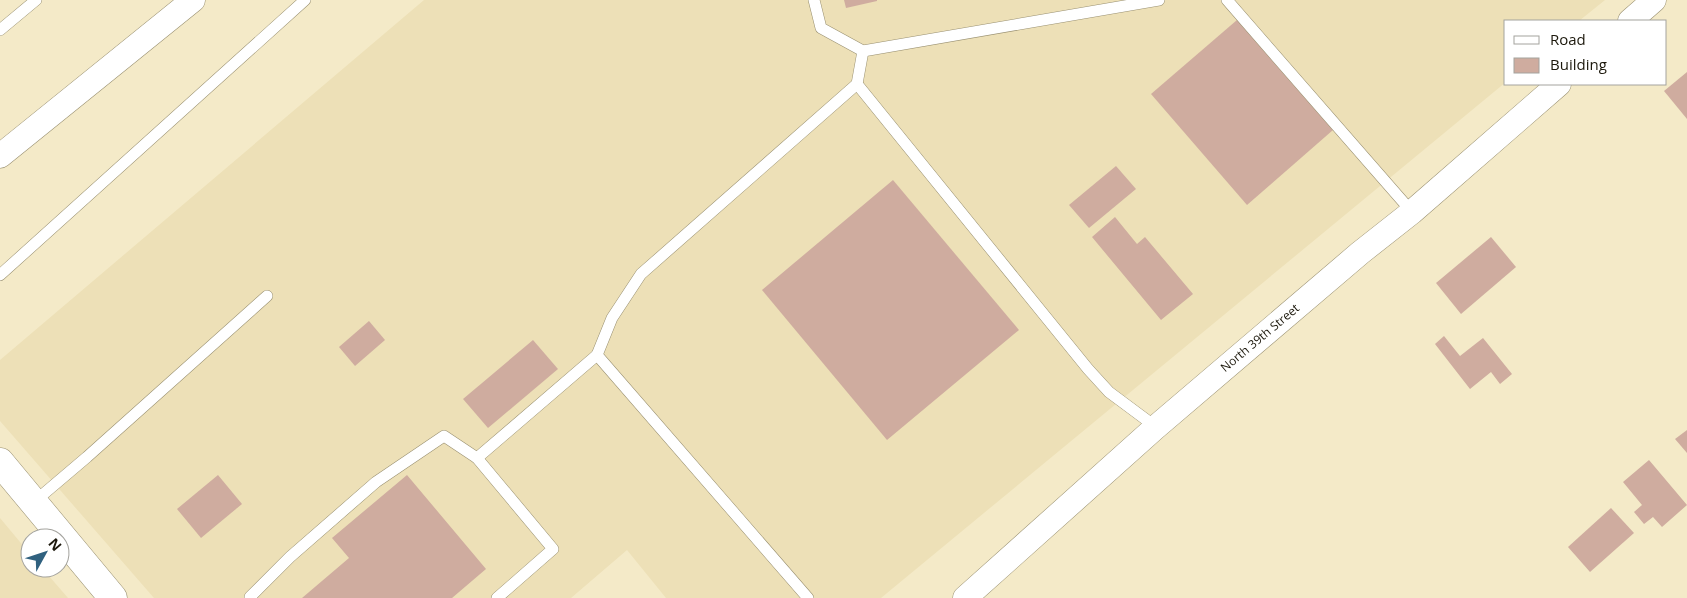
<svg xmlns="http://www.w3.org/2000/svg" width="1687" height="598" font-family="'Open Sans',sans-serif">
  <style>
    .built { fill: #ede0b7 }
    .building { fill: #cfac9f }
    .lines { fill: none; stroke-linecap: round; stroke-linejoin: round }
    .service-casing { stroke: #999071; stroke-width: 12 }
    .minor-casing { stroke: #999071; stroke-width: 25 }
    .tertiary-casing { stroke: #999071; stroke-width: 29 }
    .service { stroke: #fff; stroke-width: 11 }
    .minor { stroke: #fff; stroke-width: 24 }
    .tertiary { stroke: #fff; stroke-width: 28 }
    .labels { text-anchor: middle; stroke-width: 4.5; stroke-linejoin: round; paint-order: stroke }
    .street-label { font-size: 12px; fill: #1c180c; stroke: #fff }
  </style>
  <rect width="100%" height="100%" fill="#f4eac8"/>
  <g class="built">
    <polygon points="424,0 1605,0 1579,21 1506,21 1506,82 881,598 666,598 627,550 571,598 154,598 0,421 0,360"/>
    <polygon points="0,518 30,554 30,568 42,568 68,598 0,598"/>
  </g>
  <g class="building">
    <polygon points="844,0 877,0 877,1 846,8"/>
    <polygon points="1237,20 1333,130 1247,205 1151,94"/>
    <polygon points="1687,72 1687,119 1664,91"/>
    <polygon points="1116,166 1136,189 1089,228 1069,205"/>
    <polygon points="893,180 1019,330 887,440 762,290"/>
    <polygon points="1115,217 1137,244 1145,237 1193,294 1161,320 1092,237"/>
    <polygon points="1491,237 1516,267 1461,314 1436,283"/>
    <polygon points="369,321 385,340 355,366 339,347"/>
    <polygon points="1444,336 1460,356 1483,338 1512,374 1500,384 1491,372 1470,389 1435,344"/>
    <polygon points="533,340 558,369 488,428 463,399"/>
    <polygon points="1687,430 1687,453 1675,439"/>
    <polygon points="1649,460 1687,505 1662,527 1653,517 1644,524 1634,512 1642,505 1623,482"/>
    <polygon points="218,475 242,504 201,538 177,509"/>
    <polygon points="407,475 486,569 452,598 302,598 349,558 332,538"/>
    <polygon points="1611,508 1634,533 1590,572 1568,547"/>
  </g>
  <g class="lines">
    <g class="service-casing">
      <g id="service">
        <polyline points="814,0 821,28 863,51 1159,0"/>
        <polyline points="1227,0 1412,212"/>
        <polyline points="0,30 36,0"/>
        <polyline points="857,84 1088,369 1109,392 1156,427"/>
        <polyline points="0,275 305,0"/>
        <polyline points="597,355 612,318 641,274 857,84 863,51"/>
        <polyline points="477,458 597,355 808,598"/>
        <polyline points="34,502 87,457 267,296"/>
        <polyline points="251,598 250,597 290,557 376,482 444,436 477,458 553,549 497,598"/>
      </g>
    </g>
    <g class="minor-casing">
      <g id="minor">
        <polyline points="1630,21 1654,0"/>
        <polyline points="0,156 193,0"/>
        <polyline points="965,598 1156,427 1360,253 1412,212 1559,84"/>
      </g>
    </g>
    <g class="tertiary-casing">
      <polyline id="tertiary" points="0,462 113,598"/>
    </g>
    <use href="#service" class="service"/>
    <use href="#minor" class="minor"/>
    <use href="#tertiary" class="tertiary"/>
  </g>
  <g class="labels">
    <g class="street-label">
      <text transform="translate(1260 338) rotate(-40)" y="4">North 39th Street</text>
    </g>
  </g>
  <rect x="1504" y="20" width="162" height="65" fill="#ffffff" stroke="#a4a39e"/>
  <rect x="1514" y="36" width="25" height="8" fill="#ffffff" stroke="#a4a39e"/>
  <text x="1550" y="45" font-size="15" fill="#1c180c">Road</text>
  <rect x="1514" y="58" width="25" height="15" fill="#cfac9f" stroke="#a4a39e"/>
  <text x="1550" y="70" font-size="15" fill="#1c180c">Building</text>
  <g transform="translate(45 553) rotate(50)"><circle r="24" fill="#ffffff" stroke="#a4a39e"/>
  <path d="M0-4L9 19L0 12L-9 19Z" fill="#30617f"/>
  <text y="-8" font-size="14" font-weight="bold" text-anchor="middle" fill="#1c180c">N</text>
  </g>
</svg>
